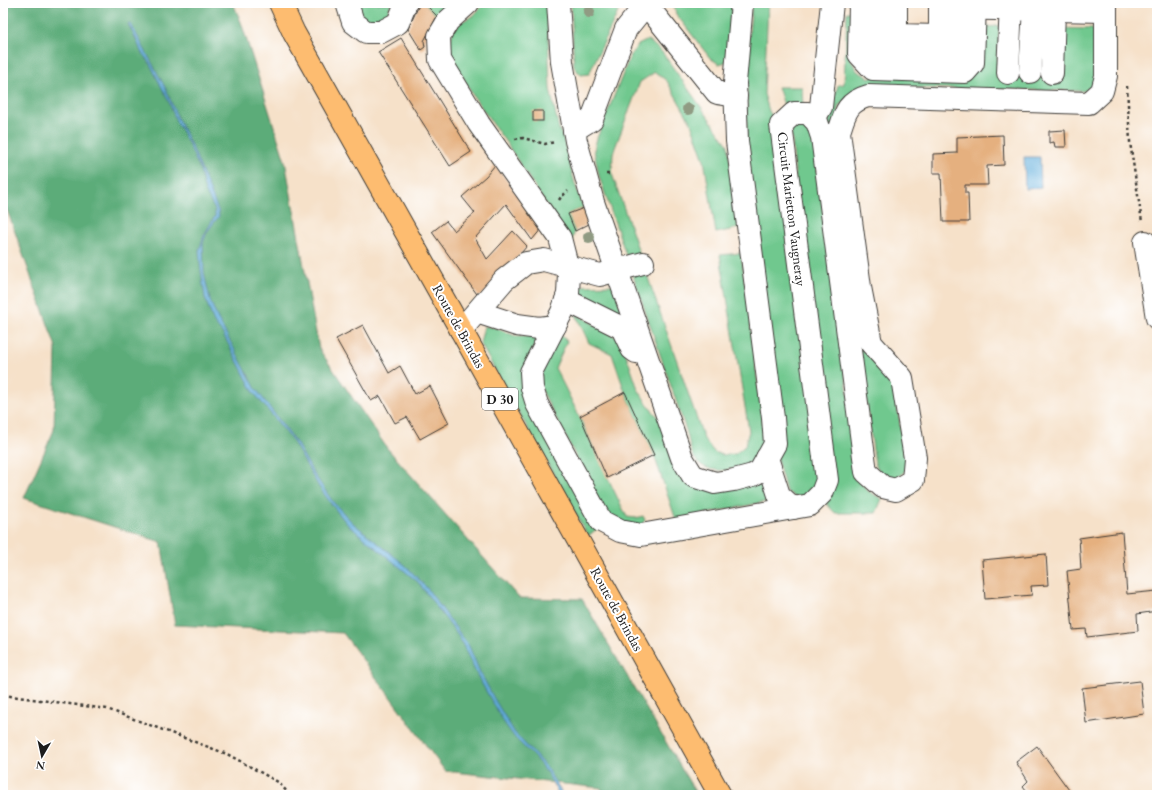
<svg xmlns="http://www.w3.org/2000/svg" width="1160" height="798" font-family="'EB Garamond',serif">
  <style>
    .green { fill: #6fc88e; stroke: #467255 }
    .forest { fill: #5bac79; stroke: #3c644a }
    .water { fill: #62aedb; stroke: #3f657c }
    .building { fill: #e5b07f }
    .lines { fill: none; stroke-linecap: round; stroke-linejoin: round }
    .minor-casing { stroke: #3d3a36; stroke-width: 24 }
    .major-casing { stroke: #3d3a36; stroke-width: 24 }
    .path { stroke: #3d3a36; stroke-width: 2.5; stroke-dasharray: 3 3; stroke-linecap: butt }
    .minor { stroke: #fff; stroke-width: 22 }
    .major { stroke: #fdbc70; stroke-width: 22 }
    .tree { fill: #909b83 }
    .labels { text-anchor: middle; stroke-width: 4; stroke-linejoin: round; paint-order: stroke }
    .shield { fill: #fff; stroke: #606060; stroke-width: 1 }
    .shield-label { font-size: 13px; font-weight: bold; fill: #1c1c1c }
    .street-label { font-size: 14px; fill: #1c1c1c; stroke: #fff }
  </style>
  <rect width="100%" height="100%" fill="#fff"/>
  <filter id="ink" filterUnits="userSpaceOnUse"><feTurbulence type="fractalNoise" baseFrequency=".025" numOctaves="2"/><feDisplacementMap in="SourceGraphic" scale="8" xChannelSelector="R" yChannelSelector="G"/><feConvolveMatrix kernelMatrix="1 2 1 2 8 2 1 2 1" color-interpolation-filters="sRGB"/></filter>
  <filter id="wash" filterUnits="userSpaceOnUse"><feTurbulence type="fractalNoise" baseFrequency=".012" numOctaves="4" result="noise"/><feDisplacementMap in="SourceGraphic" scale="16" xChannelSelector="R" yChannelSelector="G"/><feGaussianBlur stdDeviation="0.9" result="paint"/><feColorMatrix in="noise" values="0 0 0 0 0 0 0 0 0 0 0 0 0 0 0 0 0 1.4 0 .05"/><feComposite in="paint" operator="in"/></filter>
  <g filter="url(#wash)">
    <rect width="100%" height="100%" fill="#f6e1c9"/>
    <g class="green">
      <polygon points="355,3 391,3 385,23 365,23"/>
      <polygon points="424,3 453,3 437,16"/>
      <polygon points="485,3 547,3 550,89 559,129 563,138 575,184 584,208 568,214 575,231 571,243 507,144 472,94 451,56 450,43 453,31 461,22 473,16"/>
      <polygon points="571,3 617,3 618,12 589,74 581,75 574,67"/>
      <polygon points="675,3 733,3 726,62 719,64 710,58 676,14 674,6"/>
      <polygon points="752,3 768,3 764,94 769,111 774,119 821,478 810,495 795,497 786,491 778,463 746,153 748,45"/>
      <path d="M847 12H852L850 58 857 71 870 78 984 27 999 26 997 77H1017L1020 27 1092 29 1100 36 1096 84 1085 91 870 87 838 106 866 353 893 382 906 461 905 471 898 478C884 479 882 476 875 464L828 125 830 112 838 85 844 84Z"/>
      <path d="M648 40 662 52 728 145 739 228 716 233 704 160 691 123 667 81 655 72 640 82 613 153 612 174 704 439 714 452 723 455 735 454 745 446 749 431 720 255 741 253 764 432C763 438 762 451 758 456 745 471 709 477 696 460 690 453 689 439 686 430L599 176 594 150 597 138 631 54 638 45Z"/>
      <polygon points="778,87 802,87 803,107 785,108"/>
      <polygon points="800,121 812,129 860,482 868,491 882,499 876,513 835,513 826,503 791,130"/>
      <polygon points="614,285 624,320 575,296 575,286"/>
      <polygon points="575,313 621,340 638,389 649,407 661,420 680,474 763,476 774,500 676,520 654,455 625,392 612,354 589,343"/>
      <polygon points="484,326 497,328 515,336 538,336 524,375 598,528 588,536 480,343"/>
      <path d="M558 333 567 341 555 368C581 417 602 468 627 517L636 518 643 516 645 520 642 525H626L606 515 536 379Z"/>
    </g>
    <polygon class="forest" points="3,3 233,3 241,22 285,161 319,349 387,448 519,598 582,599 697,795 604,795 601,788 445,771 343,633 175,625 161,542 24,498 54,430 56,347 6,207 3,203"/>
    <g class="water">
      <polygon points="128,24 131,24 166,89 178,119 193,149 218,210 219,216 207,232 203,243 204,273 210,300 217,317 256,389 297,444 314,474 333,502 353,523 405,565 427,588 469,646 479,670 496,702 515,733 546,767 563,795 559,795 547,773 536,759 515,738 505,724 478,677 459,637 418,582 348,525 332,505 319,487 292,440 254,393 223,334 214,323 205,298 200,264 199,251 204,235 215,216 215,210 205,191 200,170 188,143 176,121 169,102 149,62 141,52 137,41"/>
      <polygon points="1024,157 1040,157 1041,188 1025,189"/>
    </g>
    <g id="blocks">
      <g class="building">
        <polygon points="420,3 424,3 437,16 424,41 425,47 421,50 408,29"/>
        <polygon points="401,38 471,152 450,166 378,52"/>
        <rect x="533" y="111" width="10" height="10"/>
        <polygon points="1065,130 1066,147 1055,147 1054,142 1049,143 1049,131"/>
        <polygon points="1003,135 1004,165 987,166 988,185 965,185 965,193 968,193 969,222 943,222 941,173 933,173 933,154 957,153 957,137"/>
        <polygon points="495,165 542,228 532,240 506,204 475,238 487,259 513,231 527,246 490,289 479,297 432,232 446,221 454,231 475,213 462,197 486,176"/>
        <polygon points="584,208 591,223 575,231 568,214"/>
        <polygon points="363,325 389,373 400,366 415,394 430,386 449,423 420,439 407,417 395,423 380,396 371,401 336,339"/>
        <polygon points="625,392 654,455 607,478 580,416"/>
        <polygon points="1154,517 1157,517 1157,551 1156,551"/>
        <polygon points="1122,532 1127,594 1157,591 1157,611 1137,614 1138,631 1087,637 1086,629 1073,630 1067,571 1081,569 1079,538"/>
        <polygon points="1046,554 1048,585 1031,586 1032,595 985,599 982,560"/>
        <polygon points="1140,681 1144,714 1086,723 1082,688"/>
        <polygon points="1037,746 1069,790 1063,795 1030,795 1023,786 1028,781 1016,762"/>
      </g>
    </g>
  </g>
  <g filter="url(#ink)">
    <use href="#blocks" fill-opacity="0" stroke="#3d3a36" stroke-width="1"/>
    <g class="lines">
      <g class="minor-casing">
        <g id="minor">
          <polyline points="347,3 353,22 366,32 381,32 398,23 406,3"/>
          <path d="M468 3 448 21 439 36 440 60 479 124 560 238 569 273 568 294 562 312 531 372 532 388 537 404 601 521 620 531 641 535 810 505 822 493 827 480 781 125 794 113H808L817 122 822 137 866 472 883 487 896 490 913 480 915 458 902 378 871 343 860 287 839 132C845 113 847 102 868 96L1089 103 1102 91 1106 76V3"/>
          <polyline points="558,3 562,62 576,141 593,202 682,458 693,476 715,483 734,480 753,475 760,471 775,444 773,418 737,141 735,83 742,3"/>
          <polyline points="645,3 717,93 736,96"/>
          <polyline points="860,3 859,54 873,69 965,72 973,63 975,3"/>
          <polyline points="880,3 879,50 955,52 956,3"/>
          <polyline points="896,3 896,35 940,36 940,3"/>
          <polyline points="940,8 1106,11"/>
          <polyline points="1030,72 1034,9"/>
          <polyline points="1008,73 1011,3"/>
          <polyline points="1052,73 1054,10"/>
          <polyline points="814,119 821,107 832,3"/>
          <polyline points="574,130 592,119 626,29 647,3"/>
          <polyline points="1145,242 1157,318"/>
          <polyline points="566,300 622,328 632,349 636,352"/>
          <polyline points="477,312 517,325 539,328 555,326"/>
          <polyline points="461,330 504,280 526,263 544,260 600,275 643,263"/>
          <polyline points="767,458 779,495 793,508"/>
        </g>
      </g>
      <g class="major-casing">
        <polyline id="major" points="280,3 294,33 461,330 720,795"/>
      </g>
      <g class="path">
        <polyline points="1127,86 1130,142 1142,222"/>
        <polyline points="515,139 523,138 545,144 555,142"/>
        <polyline points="606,174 612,174"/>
        <polyline points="559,200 561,197 568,191"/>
        <polyline points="3,695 107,709 227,754 278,782 290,795"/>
      </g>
      <use href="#minor" class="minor"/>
      <use href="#major" class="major"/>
    </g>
    <g class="tree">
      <circle cx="589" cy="12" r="6"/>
      <circle cx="688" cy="109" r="6"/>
      <circle cx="589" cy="237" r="6"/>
    </g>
  </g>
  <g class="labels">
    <rect class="shield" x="482" y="388" width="36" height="22" rx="3"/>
    <g class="shield-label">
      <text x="500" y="404">D 30</text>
    </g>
    <g class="street-label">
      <text transform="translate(792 209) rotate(83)" y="5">Circuit Marietton Vaugneray</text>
      <text transform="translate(459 326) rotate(61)" y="5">Route de Brindas</text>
      <text transform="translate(617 609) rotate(61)" y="5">Route de Brindas</text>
    </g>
  </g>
  <rect width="1160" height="798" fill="none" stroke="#fff" stroke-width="16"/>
  <g transform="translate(42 756) rotate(189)" stroke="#ffffff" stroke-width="3" paint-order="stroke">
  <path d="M0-3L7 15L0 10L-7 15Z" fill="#1c1c1c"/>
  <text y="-6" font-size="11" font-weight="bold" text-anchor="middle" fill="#1c1c1c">N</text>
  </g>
</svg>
